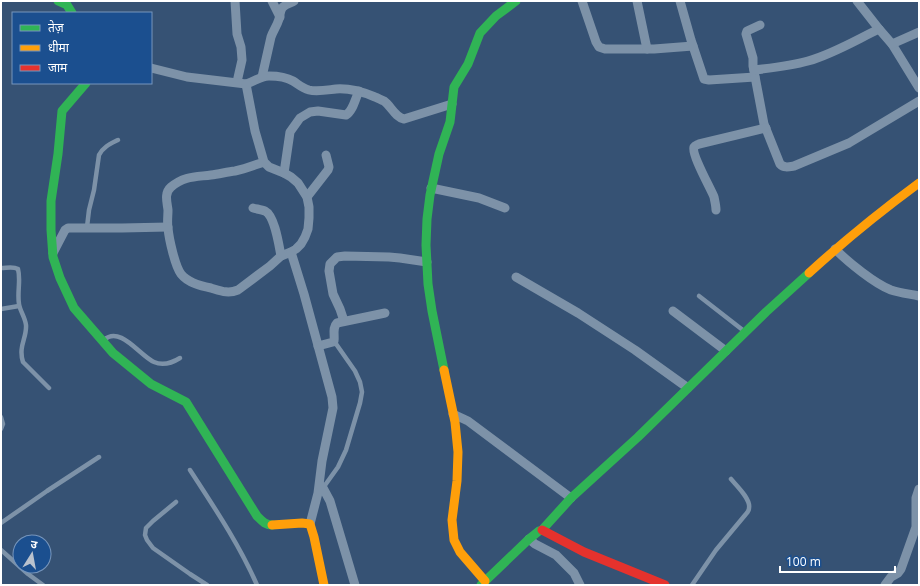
<svg xmlns="http://www.w3.org/2000/svg" width="920" height="586" font-family="'Open Sans','Noto Sans Devanagari',sans-serif">
  <style>
    .lines { fill: none; stroke-linecap: round; stroke-linejoin: round }
    .lane { stroke: #7d92a8; stroke-width: 4.5 }
    .street { stroke: #7d92a8; stroke-width: 9 }
    .fast { stroke: #30b455; stroke-width: 9 }
    .slow { stroke: #ff9f0a; stroke-width: 9 }
    .jam { stroke: #e5322d; stroke-width: 9 }
  </style>
  <rect width="100%" height="100%" fill="#365274"/>
  <g class="lines">
    <g class="lane">
      <path d="M87 227 89 210 94 190 99 155C103 147 110 144 118 140"/>
      <path d="M1 268C7 268 13 266 18 269 21 280 17 292 19 304 20 311 25 317 26 325 27 338 18 346 23 362L49 388"/>
      <polyline points="699,296 744,331"/>
      <polyline points="1,309 19,306"/>
      <path d="M104 340C120 325 140 356 154 362 163 366 172 363 180 358"/>
      <polyline points="1,417 3,424 1,429"/>
      <path d="M190 470C214 507 239 544 257 585"/>
      <polyline points="323,488 338,467 346,450 360,403 362,392 360,382 355,371 334,341"/>
      <polyline points="176,502 153,521 146,528 145,535 147,540 153,548 190,574 207,585"/>
      <polyline points="1,523 47,491 99,457"/>
      <polyline points="1,550 28,574 43,585"/>
      <path d="M692 585 716 550 746 514C748 512 749 510 749 508 751 499 736 485 731 479"/>
    </g>
    <g class="street">
      <polyline points="235,1 237,34 241,47 242,60 237,82"/>
      <polyline points="272,1 280,17"/>
      <polyline points="582,1 596,42 599,47 605,49 654,49 693,46"/>
      <polyline points="637,1 647,49"/>
      <polyline points="680,1 691,40 704,79 709,80 755,77"/>
      <polyline points="857,1 879,29 892,44 919,88"/>
      <path d="M760 25 747 31 746 34 753 58V66L764 124 780 164C784 168 788 167 794 166L849 143 919 101"/>
      <polyline points="892,44 919,32"/>
      <path d="M151 68 187 77 246 84C254 82 260 76 269 76 277 76 286 77 293 81 298 84 302 88 309 90 317 92 327 90 336 89 350 88 363 92 375 97 378 98 381 100 384 101 391 106 395 117 404 119L452 104"/>
      <path d="M754 70C772 68 791 66 808 61 833 54 856 40 879 29"/>
      <path d="M262 77 271 37C273 31 277 26 279 19 280 16 280 10 283 7 286 4 291 3 294 1"/>
      <path d="M246 84 255 131 264 162 269 167 284 173 291 177 298 183 307 197 309 207V218L308 229 305 237 301 244 296 249 291 252 281 256 270 266 238 290C228 294 221 291 211 288 201 286 188 283 181 274 175 266 169 239 168 228 167 222 168 216 168 210 167 202 164 193 171 187 184 176 195 177 211 175 219 174 227 172 235 171 245 169 255 165 264 162"/>
      <path d="M284 173 290 132 300 118 310 112 318 111 346 115C353 111 355 99 359 91"/>
      <polyline points="431,188 479,198 505,208"/>
      <polyline points="307,197 328,170 329,167 326,155"/>
      <path d="M253 208C257 209 262 210 265 211 275 216 279 246 281 256"/>
      <path d="M716 210C716 206 715 202 714 197 711 189 691 154 694 147 695 145 697 145 699 144L766 128"/>
      <path d="M835 249C848 262 875 284 891 290 900 293 910 294 919 296"/>
      <polyline points="291,252 304,294 332,397 333,408 322,461 318,493 310,524"/>
      <polyline points="53,253 65,230 68,228 122,228 168,227"/>
      <polyline points="516,277 578,313 635,350 688,388"/>
      <polyline points="673,311 726,351"/>
      <polyline points="344,321 340,309 333,294 329,271 330,264 337,257 345,256 389,257 400,258 427,262"/>
      <path d="M318 346 333 342 334 341C335 335 332 328 337 323L385 313"/>
      <polyline points="453,414 468,421 571,498"/>
      <polyline points="320,485 323,488 330,501 355,585"/>
      <polyline points="529,539 535,544 556,555 574,573 580,585"/>
      <polyline points="885,585 891,577 898,573 901,569 916,527 916,498 919,489"/>
    </g>
    <g class="fast">
      <polyline points="58,1 67,5 72,13"/>
      <path d="M86 83 62 111 58 154 51 201V230L53 257 60 278 74 308 113 353 151 384 186 402 257 516C262 521 265 525 272 525"/>
      <polyline points="444,370 432,311 428,284 426,245 427,219 430,195 439,154 450,122 454,87 468,64 480,33 496,16 516,1"/>
      <polyline points="481,585 529,539 539,531 542,530 571,498 638,437 766,312 809,273"/>
    </g>
    <g class="slow">
      <path d="M809 273C844 241 881 211 919 183"/>
      <polyline points="444,370 455,422 458,452 457,481 452,520 454,540 460,552 485,581"/>
      <polyline points="272,525 302,523 310,524 314,537 324,585"/>
    </g>
    <polyline class="jam" points="542,530 584,552 665,585"/>
  </g>
  <rect width="920" height="586" fill="none" stroke="#ffffff" stroke-width="4"/>
  <rect x="12" y="12" width="140" height="72" fill="#1b4f8f" stroke="#7695bc"/>
  <rect x="20" y="25" width="20" height="6" fill="#30b455" stroke="#7695bc"/>
  <text x="48" y="32" font-size="12" fill="#ffffff">तेज़</text>
  <rect x="20" y="45" width="20" height="6" fill="#ff9f0a" stroke="#7695bc"/>
  <text x="48" y="52" font-size="12" fill="#ffffff">धीमा</text>
  <rect x="20" y="65" width="20" height="6" fill="#e5322d" stroke="#7695bc"/>
  <text x="48" y="72" font-size="12" fill="#ffffff">जाम</text>
  <g transform="translate(32 554) rotate(11)"><circle r="19" fill="#1b4f8f" stroke="#7695bc"/>
  <path d="M0-3L7 15L0 10L-7 15Z" fill="#b9c2ce"/>
  <text y="-6" font-size="11" font-weight="bold" text-anchor="middle" fill="#ffffff">उ</text>
  </g>
  <path d="M780 566v6h115v-6" fill="none" stroke="#ffffff" stroke-width="2"/>
  <text x="786" y="566" font-size="12" fill="#ffffff" stroke="#1b4f8f" stroke-width="3" paint-order="stroke">100 m</text>
</svg>
